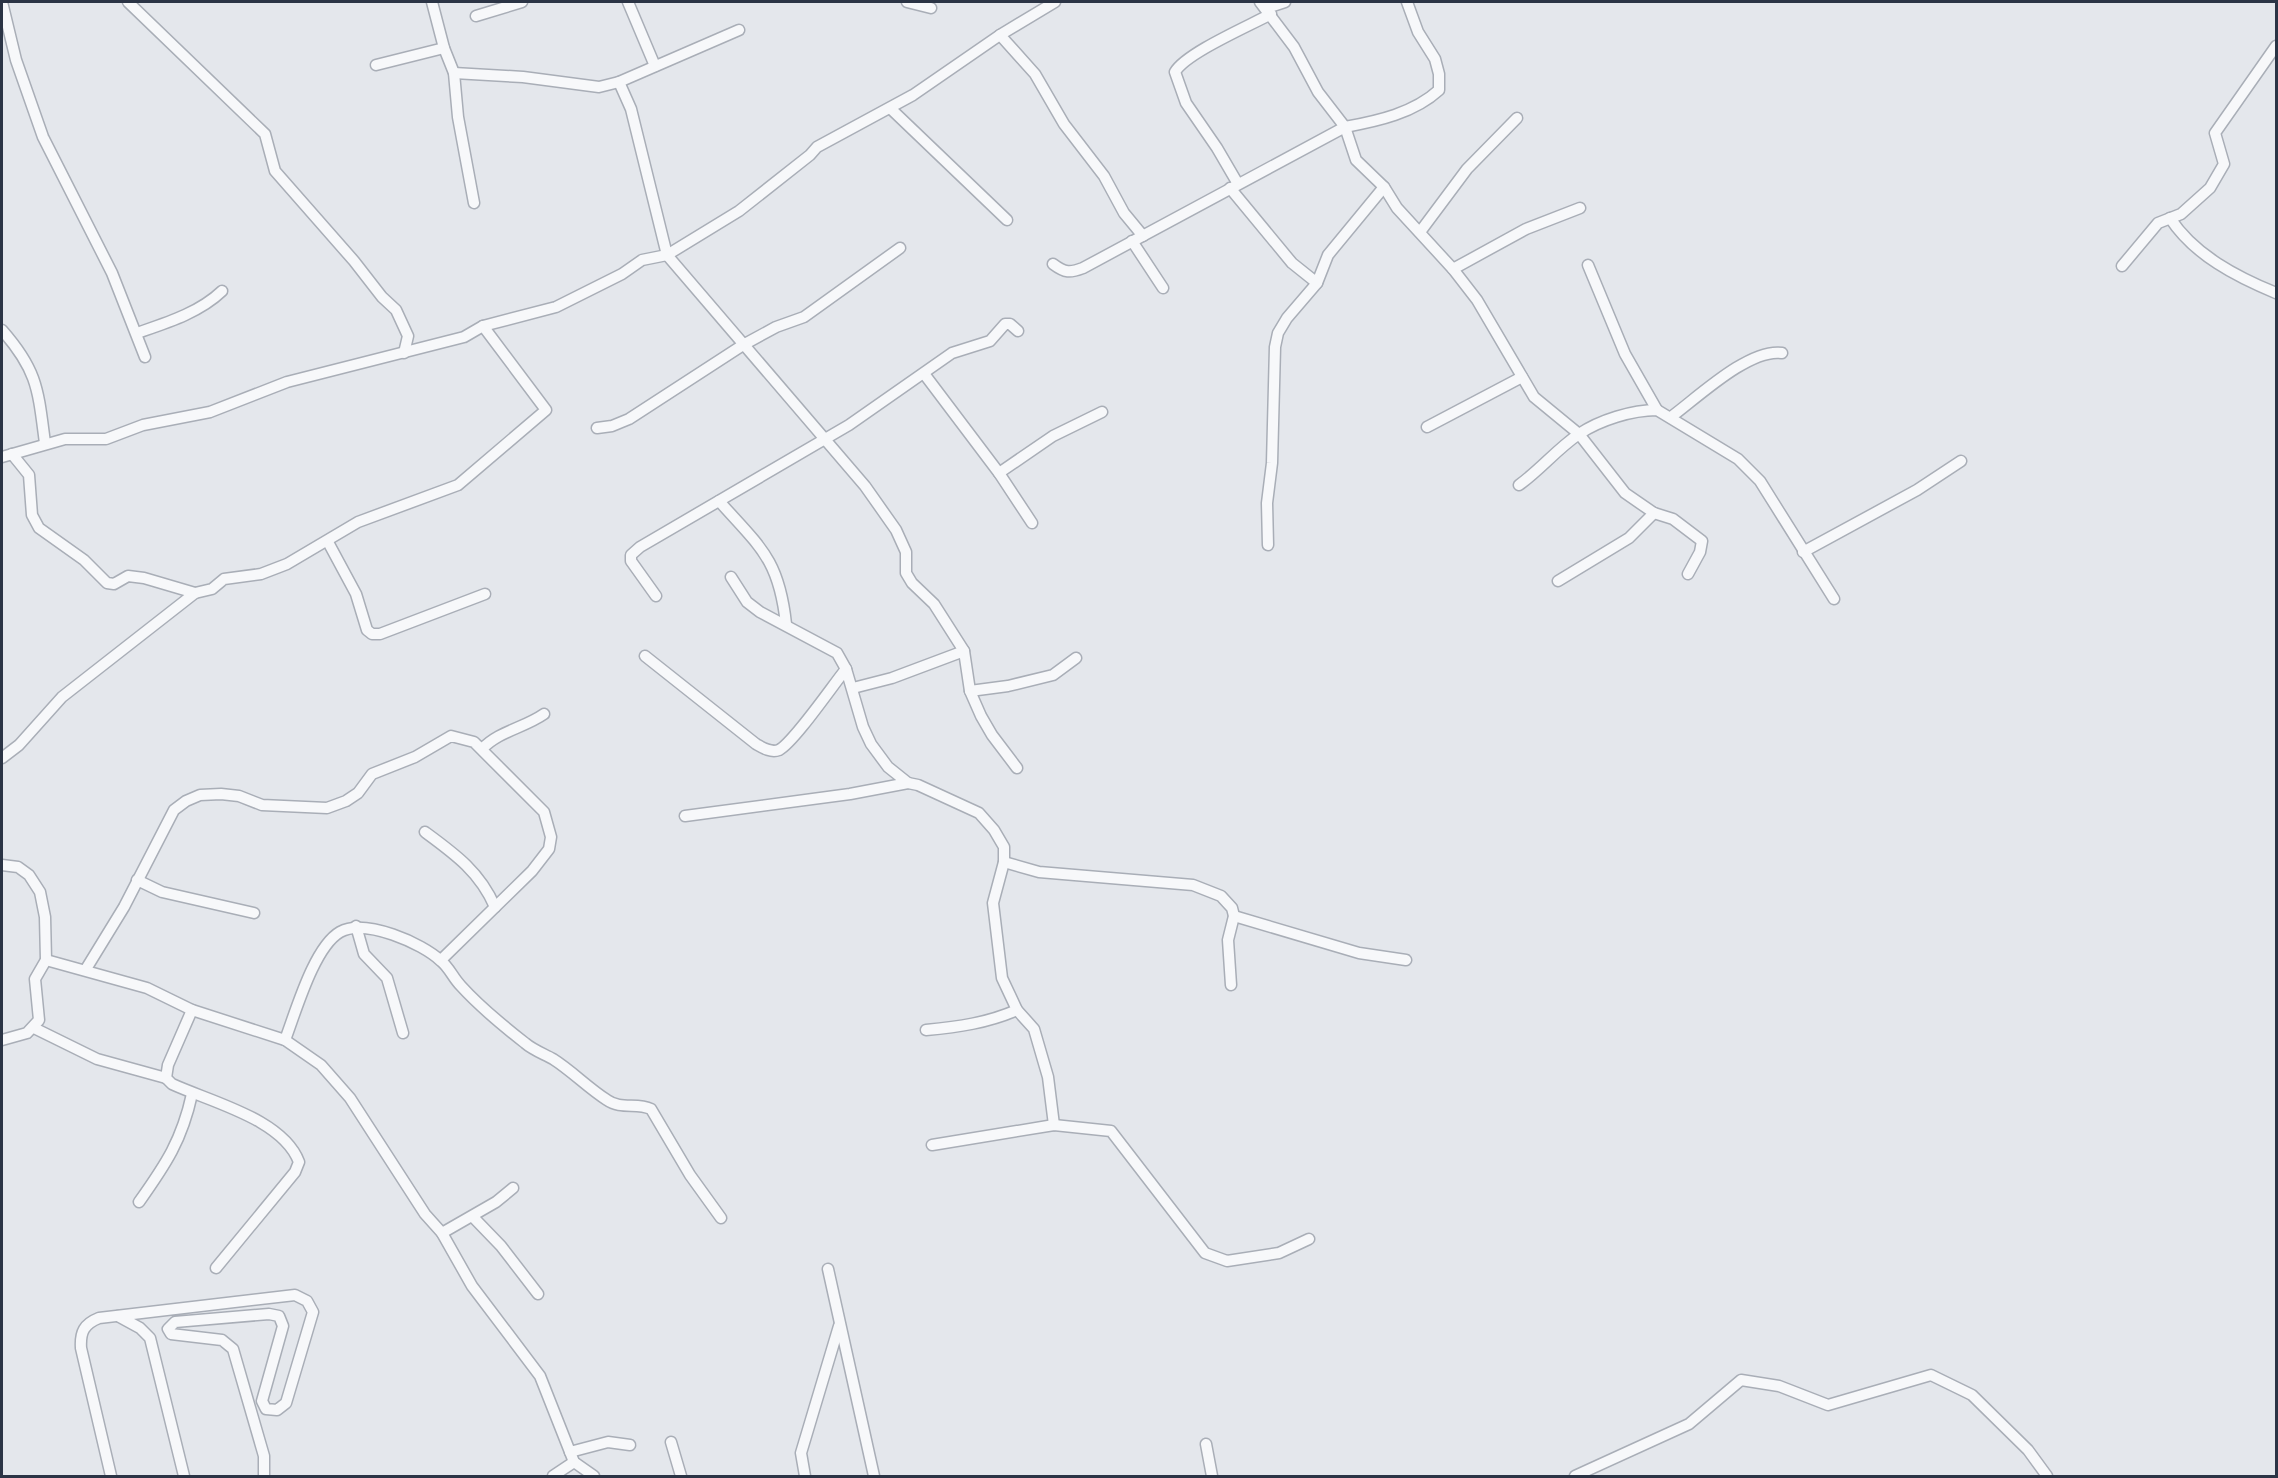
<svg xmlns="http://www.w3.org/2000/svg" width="2278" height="1478" font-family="'Varela Round',sans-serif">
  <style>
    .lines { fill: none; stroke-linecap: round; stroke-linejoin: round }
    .street-casing { stroke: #a9aeb7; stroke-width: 13 }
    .street { stroke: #f7f8fa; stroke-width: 10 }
  </style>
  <rect width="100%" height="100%" fill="#e4e7ec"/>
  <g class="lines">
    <g class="street-casing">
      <g id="street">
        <polyline points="2,2 16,60 43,137 112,273 145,357"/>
        <polyline points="128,2 265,134 275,171 354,261 382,297 396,310 408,336 404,353"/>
        <polyline points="432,2 444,48 454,73 458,117 474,203"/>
        <polyline points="628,2 655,66"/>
        <polyline points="907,2 931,8"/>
        <polyline points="1260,2 1294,47 1318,92 1345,127 1356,160 1384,187 1397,208 1453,269 1477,300 1534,397 1579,434 1625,493 1654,513 1673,519 1702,541 1700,552 1688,574"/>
        <polyline points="1267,8 1285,2"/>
        <polyline points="476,16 522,2"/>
        <polyline points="1000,35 1035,74 1064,124 1104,176 1124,213 1143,236"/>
        <polyline points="376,65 444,48"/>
        <polyline points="454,73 523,77 599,87 619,82 739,30"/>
        <polyline points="619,82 631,109 667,255 865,486 896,530 906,552 906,573 912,583 934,604 964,651 970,691 981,716 992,735 1017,768"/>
        <polyline points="890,108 1007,220"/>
        <path d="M1238 184 1217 148 1186 103 1175 72C1186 53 1249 26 1271 14"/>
        <polyline points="1230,188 1292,263 1317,283"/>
        <path d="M2170 218C2194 255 2237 277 2276 293"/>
        <polyline points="1420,232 1467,169 1517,118"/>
        <polyline points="1132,241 1163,288"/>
        <path d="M1053 264C1065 273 1070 273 1083 268L1345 127C1378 121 1414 113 1439 90V74L1435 59 1418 32 1407 2"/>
        <polyline points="1588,265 1625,354 1657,410"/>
        <polyline points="2122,266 2158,223 2181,214 2210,188 2224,164 2215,133 2276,46"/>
        <polyline points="1453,269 1526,229 1580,208"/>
        <path d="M2 330C38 371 38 390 45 443"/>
        <path d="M137 333C166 323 199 313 222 291"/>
        <polyline points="925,375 999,473 1032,523"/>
        <path d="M1671 417C1697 398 1749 348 1782 353"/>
        <polyline points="1427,427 1522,377"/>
        <polyline points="597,428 612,426 629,419 743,345 776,327 804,317 900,248"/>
        <polyline points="12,454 29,475 32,515 39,528 84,560 107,583 114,584 128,576 144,578 195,593"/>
        <polyline points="2,457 65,439 106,439 143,425 210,412 287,382 464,337 483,326 556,307 622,274 642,260 667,255 739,211 810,155 817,147 913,95 1000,35 1055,2"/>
        <polyline points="999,473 1053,436 1102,412"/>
        <path d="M1519 485C1540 470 1557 449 1579 434 1600 420 1632 410 1657 410L1738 459 1760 481 1834 599"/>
        <path d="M719 501C760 547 779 559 786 624"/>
        <polyline points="328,542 356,594 367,630 372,634 380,634 485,594"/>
        <polyline points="1268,545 1267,503 1272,463 1275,347 1278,333 1287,318 1317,283 1328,255 1384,187"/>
        <polyline points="1803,552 1917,490 1961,461"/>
        <polyline points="731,577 747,602 760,612 837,653 846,669 863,727 871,744 888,767 908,783"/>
        <polyline points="1558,581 1629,538 1654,513"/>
        <polyline points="656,596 631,561 631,555 640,547 849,425 952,353 990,341 1005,324 1010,324 1018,331"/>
        <path d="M645 656 756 744C763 748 771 753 779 750 794 742 833 685 846 669"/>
        <polyline points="853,688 892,678 964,651"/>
        <polyline points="970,691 1008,686 1053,675 1076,658"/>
        <path d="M482 749C499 731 524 728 544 714"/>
        <polyline points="2,758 19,745 62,697 195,593 212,589 224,579 261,574 287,564 358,522 458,485 546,410 483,326"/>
        <polyline points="685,816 850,794 908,783 918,785 979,813 994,830 1004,847 1004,862 993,903 1002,978 1017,1010 1034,1029 1048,1077 1054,1125"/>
        <path d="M425 832C455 854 480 872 495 907"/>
        <polyline points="1004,862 1039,872 1193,885 1221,896 1232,908 1234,916 1228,940 1231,985"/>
        <polyline points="2,865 18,867 29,875 40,892 45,917 46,960 35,979 39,1020 27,1033 2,1040"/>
        <polyline points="137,880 162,892 254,913"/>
        <polyline points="1234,916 1359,953 1406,960"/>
        <polyline points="356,926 364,954 387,978 403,1033"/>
        <polyline points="46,960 147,988 192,1010 285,1040 321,1065 350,1098 425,1214 442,1233 472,1286 540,1376 574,1462 594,1476"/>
        <polyline points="86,969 124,907 174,810 186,801 200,795 221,794 239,796 262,805 327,808 346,801 358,793 372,774 415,757 451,736 474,742 544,812 551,837 549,849 532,871 441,960"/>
        <path d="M192 1010 168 1065 166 1078 172 1084C211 1102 283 1119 299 1162L295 1172 216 1268"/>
        <polyline points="34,1028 97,1059 166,1078"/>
        <path d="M926 1030C958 1027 987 1023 1017 1010"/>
        <path d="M285 1040C296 1011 314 947 340 932 365 918 422 943 441 961 449 967 453 978 461 986 480 1007 502 1025 525 1043 533 1050 544 1054 553 1059 572 1071 588 1088 607 1100 621 1110 637 1102 651 1109L690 1175 721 1218"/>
        <polyline points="932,1145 1054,1125 1111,1131 1205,1253 1227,1261 1279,1253 1309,1239"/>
        <path d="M139 1202C166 1164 182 1140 192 1094"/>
        <polyline points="473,1217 501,1246 538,1294"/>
        <polyline points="442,1233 496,1202 513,1188"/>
        <polyline points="828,1269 874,1476"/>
        <polyline points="118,1316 140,1328 150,1338 184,1476"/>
        <polyline points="671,1442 681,1476"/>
        <polyline points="1206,1444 1212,1476"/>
        <polyline points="570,1452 608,1442 630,1445"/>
        <path d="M111 1476 81 1348C80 1332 84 1324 99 1318L295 1295 307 1301 313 1312 286 1403 277 1410 266 1409 262 1401 283 1326 279 1316 269 1314 175 1322 168 1329 171 1334 222 1340 233 1349 264 1456V1476"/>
        <polyline points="553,1476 574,1462"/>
        <polyline points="805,1476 801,1453 839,1326"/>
        <polyline points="1575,1476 1689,1424 1741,1380 1779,1386 1828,1405 1931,1375 1972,1395 2028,1450 2047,1476"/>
      </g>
    </g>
    <use href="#street" class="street"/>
  </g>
  <rect width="2278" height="1478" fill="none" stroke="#2b3445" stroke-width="6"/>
</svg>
